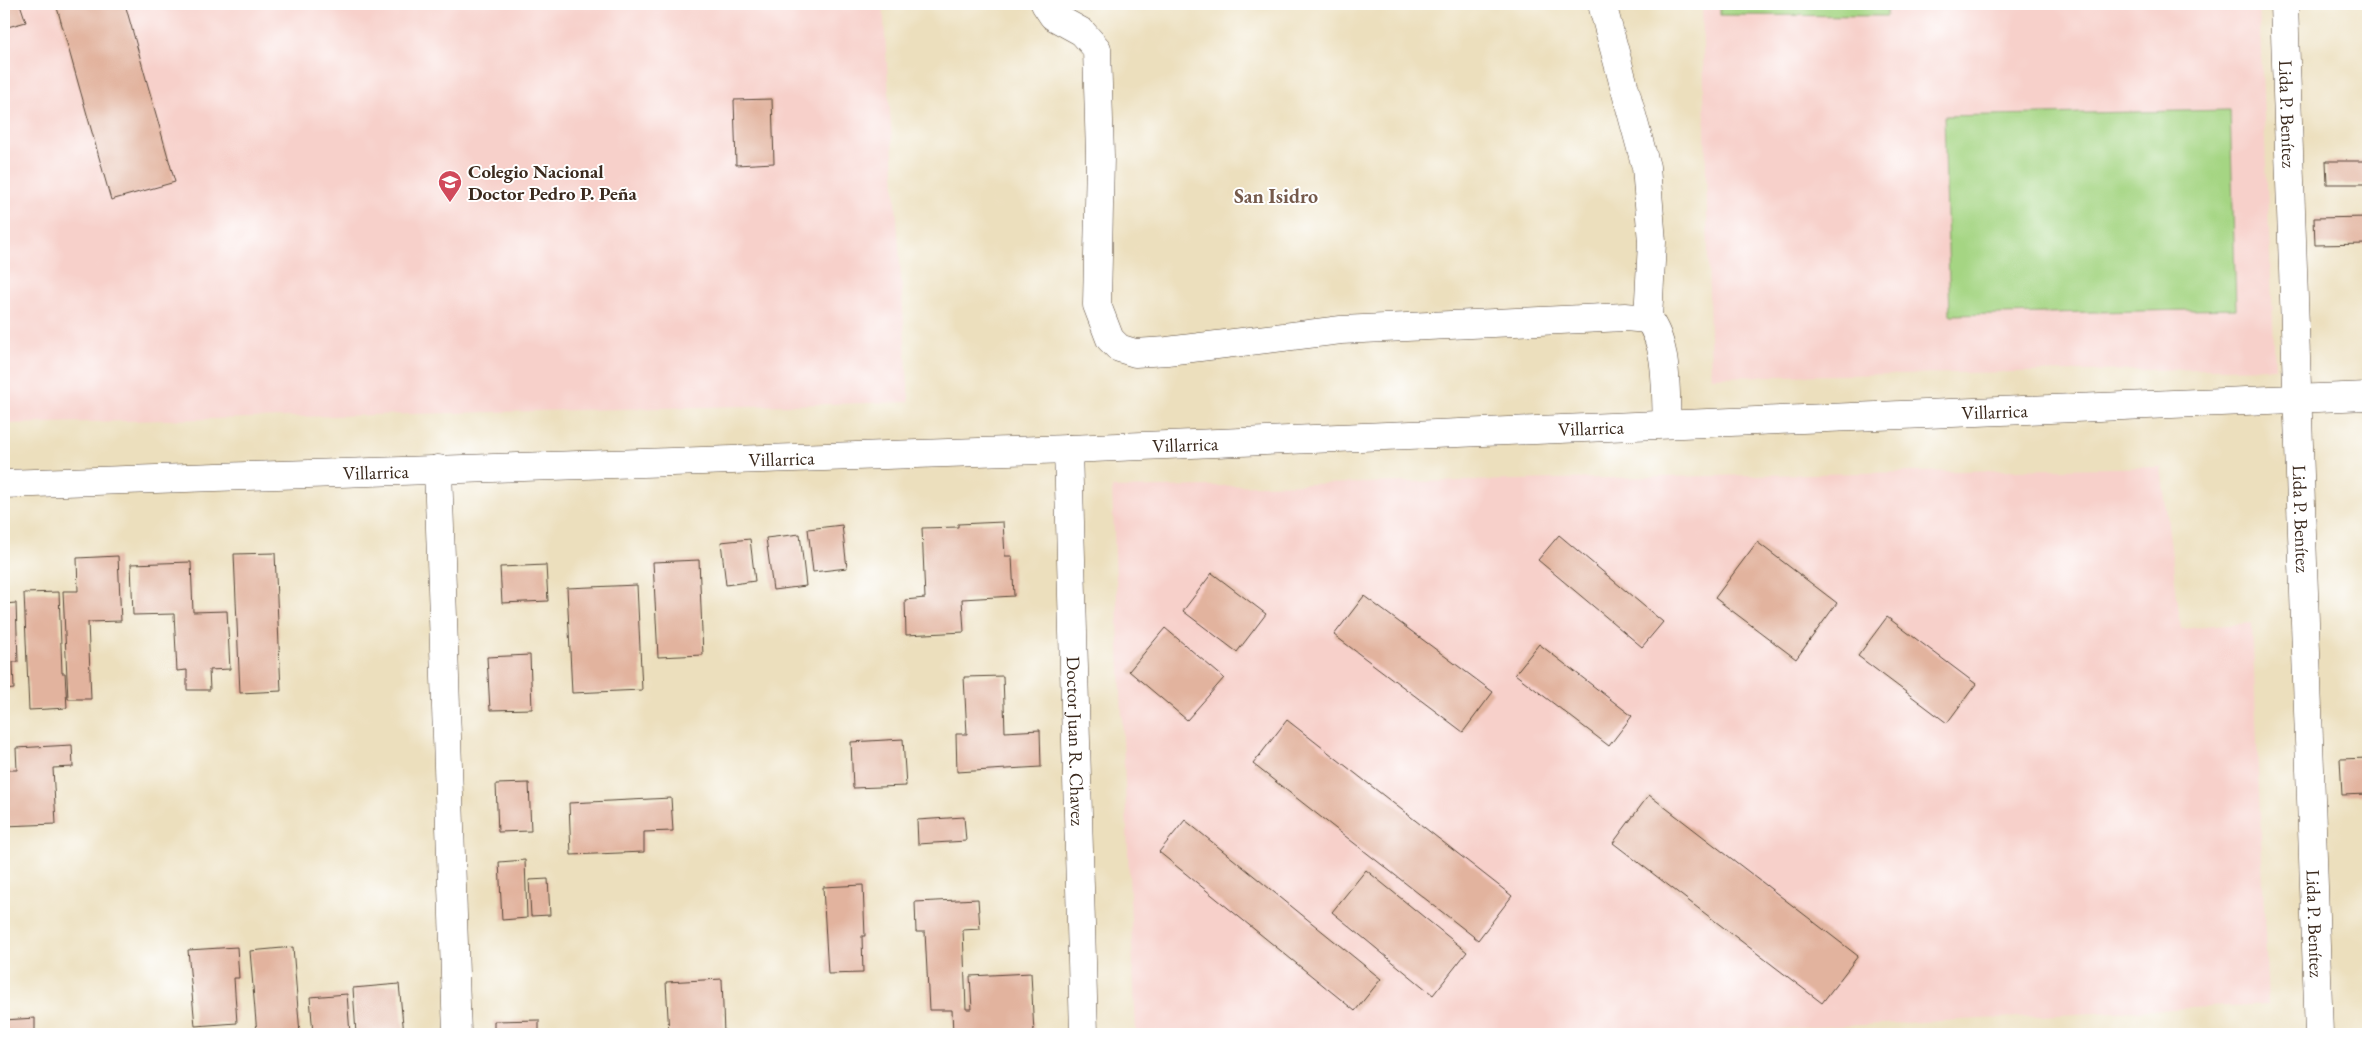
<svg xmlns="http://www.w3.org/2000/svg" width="2372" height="1038" font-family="'EB Garamond',serif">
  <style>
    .built { fill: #f7d0ca }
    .green { fill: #a5d583; stroke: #708050 }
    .building { fill: #e2b39e }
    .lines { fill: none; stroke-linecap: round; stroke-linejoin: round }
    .minor-casing { stroke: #564536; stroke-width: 29 }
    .minor { stroke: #fff; stroke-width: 28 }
    .labels { text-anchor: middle; stroke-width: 4; stroke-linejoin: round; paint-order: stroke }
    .street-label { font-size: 19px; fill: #3b2a1e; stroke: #fff }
    .poi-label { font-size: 19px; font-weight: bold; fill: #3b2a1e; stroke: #fff; text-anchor: start }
    .neighbourhood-label { font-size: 20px; font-weight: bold; fill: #755a4b; stroke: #fff }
  </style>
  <rect width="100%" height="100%" fill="#fff"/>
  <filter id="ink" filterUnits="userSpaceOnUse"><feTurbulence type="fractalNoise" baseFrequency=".02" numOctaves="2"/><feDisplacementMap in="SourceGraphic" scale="10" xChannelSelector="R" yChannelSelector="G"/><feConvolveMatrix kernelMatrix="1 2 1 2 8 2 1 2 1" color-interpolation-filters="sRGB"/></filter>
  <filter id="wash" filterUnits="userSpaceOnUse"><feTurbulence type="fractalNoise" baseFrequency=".0096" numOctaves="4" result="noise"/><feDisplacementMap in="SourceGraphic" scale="20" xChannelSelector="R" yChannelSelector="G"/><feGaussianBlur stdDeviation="1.12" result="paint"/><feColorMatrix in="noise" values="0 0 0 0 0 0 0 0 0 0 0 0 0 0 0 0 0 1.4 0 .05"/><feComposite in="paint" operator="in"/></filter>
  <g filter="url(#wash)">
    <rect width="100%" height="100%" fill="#ecdfbd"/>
    <g class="built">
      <polygon points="4,4 883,4 909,402 4,424"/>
      <polygon points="1702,4 2259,4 2275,368 1711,377"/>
      <polygon points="2161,467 2181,629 2252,623 2268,1004 1688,1034 1136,1034 1112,488"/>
    </g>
    <g class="green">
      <polygon points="1720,4 1887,4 1887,16 1720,15"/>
      <polygon points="2230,110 2236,309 1950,315 1944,116"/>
    </g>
    <g id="blocks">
      <g class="building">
        <polygon points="4,4 20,4 26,22 4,28"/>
        <polygon points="56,4 125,4 175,182 111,200"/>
        <polygon points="361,4 379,4 362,9"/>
        <polygon points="758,4 804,4 804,5 759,8"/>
        <polygon points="772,99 774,163 736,165 734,100"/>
        <polygon points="2326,161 2368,161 2368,184 2327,184"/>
        <polygon points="2368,217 2368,244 2315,245 2314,218"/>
        <rect x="2363" y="330" width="5" height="40"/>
        <polygon points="1003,522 1005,556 1012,556 1014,596 962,599 964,632 906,635 905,600 925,598 922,528 958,527 958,524"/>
        <polygon points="842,525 847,568 813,572 808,529"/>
        <polygon points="800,534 806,586 773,590 766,538"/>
        <polygon points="1559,535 1663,622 1642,647 1538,560"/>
        <polygon points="750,539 755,581 726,585 721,542"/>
        <polygon points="1757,542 1837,603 1796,659 1715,598"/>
        <polygon points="275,553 281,691 240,693 234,554"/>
        <polygon points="118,556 121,621 88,622 91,699 68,699 63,591 78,591 77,558"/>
        <polygon points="699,560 703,655 658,657 653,562"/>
        <polygon points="191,562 193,612 227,611 230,669 209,670 210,690 187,690 187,670 177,671 174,614 133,615 131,564"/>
        <polygon points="546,565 548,601 502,603 500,567"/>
        <polygon points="1212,573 1266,614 1237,652 1183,611"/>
        <polygon points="637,585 642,690 572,693 567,588"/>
        <polygon points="59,592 62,673 65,673 67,708 29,710 24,593"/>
        <polygon points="1364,596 1493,692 1463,732 1334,635"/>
        <polygon points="16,603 18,662 13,662 14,689 4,690 4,604"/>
        <polygon points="1887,617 1976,684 1947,723 1858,656"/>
        <polygon points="1165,628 1224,678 1187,720 1129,671"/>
        <polygon points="1539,644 1632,716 1609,746 1515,674"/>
        <polygon points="530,655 532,709 490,710 487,657"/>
        <polygon points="1003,676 1005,732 1040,730 1041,767 957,772 956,734 967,734 964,677"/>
        <polygon points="1287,720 1512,896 1478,940 1253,764"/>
        <polygon points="903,739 906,786 853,788 851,742"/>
        <polygon points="72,745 73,767 53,768 56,824 4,826 4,770 17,770 16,748"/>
        <polygon points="2368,758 2368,794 2342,795 2340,759"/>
        <polygon points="529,783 531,831 498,832 496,784"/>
        <polygon points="1649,795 1858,956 1822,1003 1613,843"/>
        <polygon points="671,798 673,831 644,832 644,852 571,855 569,803"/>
        <polygon points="964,817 966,841 918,844 917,820"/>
        <polygon points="1185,820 1381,979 1355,1011 1159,852"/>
        <polygon points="525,860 527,918 502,920 499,862"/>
        <polygon points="1366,870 1467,952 1433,995 1332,912"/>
        <polygon points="548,879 550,915 531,916 529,880"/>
        <polygon points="863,885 865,936 862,936 863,973 828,974 823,887"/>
        <polygon points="978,899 980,929 963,930 966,1009 972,1009 970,976 1031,973 1034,1034 953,1034 952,1010 929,1010 925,932 916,932 915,902"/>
        <polygon points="237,947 239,978 234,978 237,1023 195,1026 188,950"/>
        <polygon points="293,947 300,1034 257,1034 250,951"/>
        <polygon points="722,979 724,1034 669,1034 666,982"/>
        <polygon points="399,984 404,1034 356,1034 353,988"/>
        <polygon points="347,994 350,1034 313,1034 310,997"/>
        <polygon points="35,1018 35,1034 4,1034 4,1020"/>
        <polygon points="539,1020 539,1034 494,1034 494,1021"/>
      </g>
    </g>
  </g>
  <g filter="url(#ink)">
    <use href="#blocks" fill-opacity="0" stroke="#564536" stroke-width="1"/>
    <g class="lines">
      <g class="minor-casing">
        <g id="minor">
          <polyline points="1045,4 1053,16 1082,32 1097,49 1100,157 1097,305 1110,339 1119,348 1135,353 1167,351 1341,330 1625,317 1648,319"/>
          <path d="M1602 4 1646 167 1652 242 1648 319C1669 346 1665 392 1667 424"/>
          <path id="s1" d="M2284 4 2319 1034"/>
          <path id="s2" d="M1068 449 1084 1034"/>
          <polyline points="438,469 457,1034"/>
          <path id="s3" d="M4 484 1068 449 2368 396"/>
        </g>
      </g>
      <use href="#minor" class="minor"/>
    </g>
  </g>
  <defs>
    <g id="school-pin" transform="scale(1.25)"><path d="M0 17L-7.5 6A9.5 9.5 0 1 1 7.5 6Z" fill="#d1495b" stroke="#fff"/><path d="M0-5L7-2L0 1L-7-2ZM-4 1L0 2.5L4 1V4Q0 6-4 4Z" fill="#fff"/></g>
  </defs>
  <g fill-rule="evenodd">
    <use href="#school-pin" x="450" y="182"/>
  </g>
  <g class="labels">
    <g class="street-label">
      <text dy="7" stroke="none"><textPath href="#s1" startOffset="110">Lida P. Benítez</textPath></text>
      <text dy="7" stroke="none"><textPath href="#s3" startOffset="1992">Villarrica</textPath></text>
      <text dy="7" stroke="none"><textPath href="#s3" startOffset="1588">Villarrica</textPath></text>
      <text dy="7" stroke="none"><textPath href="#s3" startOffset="1182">Villarrica</textPath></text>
      <text dy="7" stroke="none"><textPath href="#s3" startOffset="778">Villarrica</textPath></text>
      <text dy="7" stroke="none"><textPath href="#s3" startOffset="372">Villarrica</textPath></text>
      <text dy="7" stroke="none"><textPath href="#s1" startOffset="515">Lida P. Benítez</textPath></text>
      <text dy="7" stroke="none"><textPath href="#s2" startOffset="292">Doctor Juan R. Chavez</textPath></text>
      <text dy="7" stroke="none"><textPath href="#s1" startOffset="920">Lida P. Benítez</textPath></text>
    </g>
    <g class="poi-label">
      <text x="468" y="178">Colegio Nacional<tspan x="468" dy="22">Doctor Pedro P. Peña</tspan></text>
    </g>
    <g class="neighbourhood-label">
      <text x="1276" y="203">San Isidro</text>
    </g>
  </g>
  <rect width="2372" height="1038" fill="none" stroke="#fff" stroke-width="20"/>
</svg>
